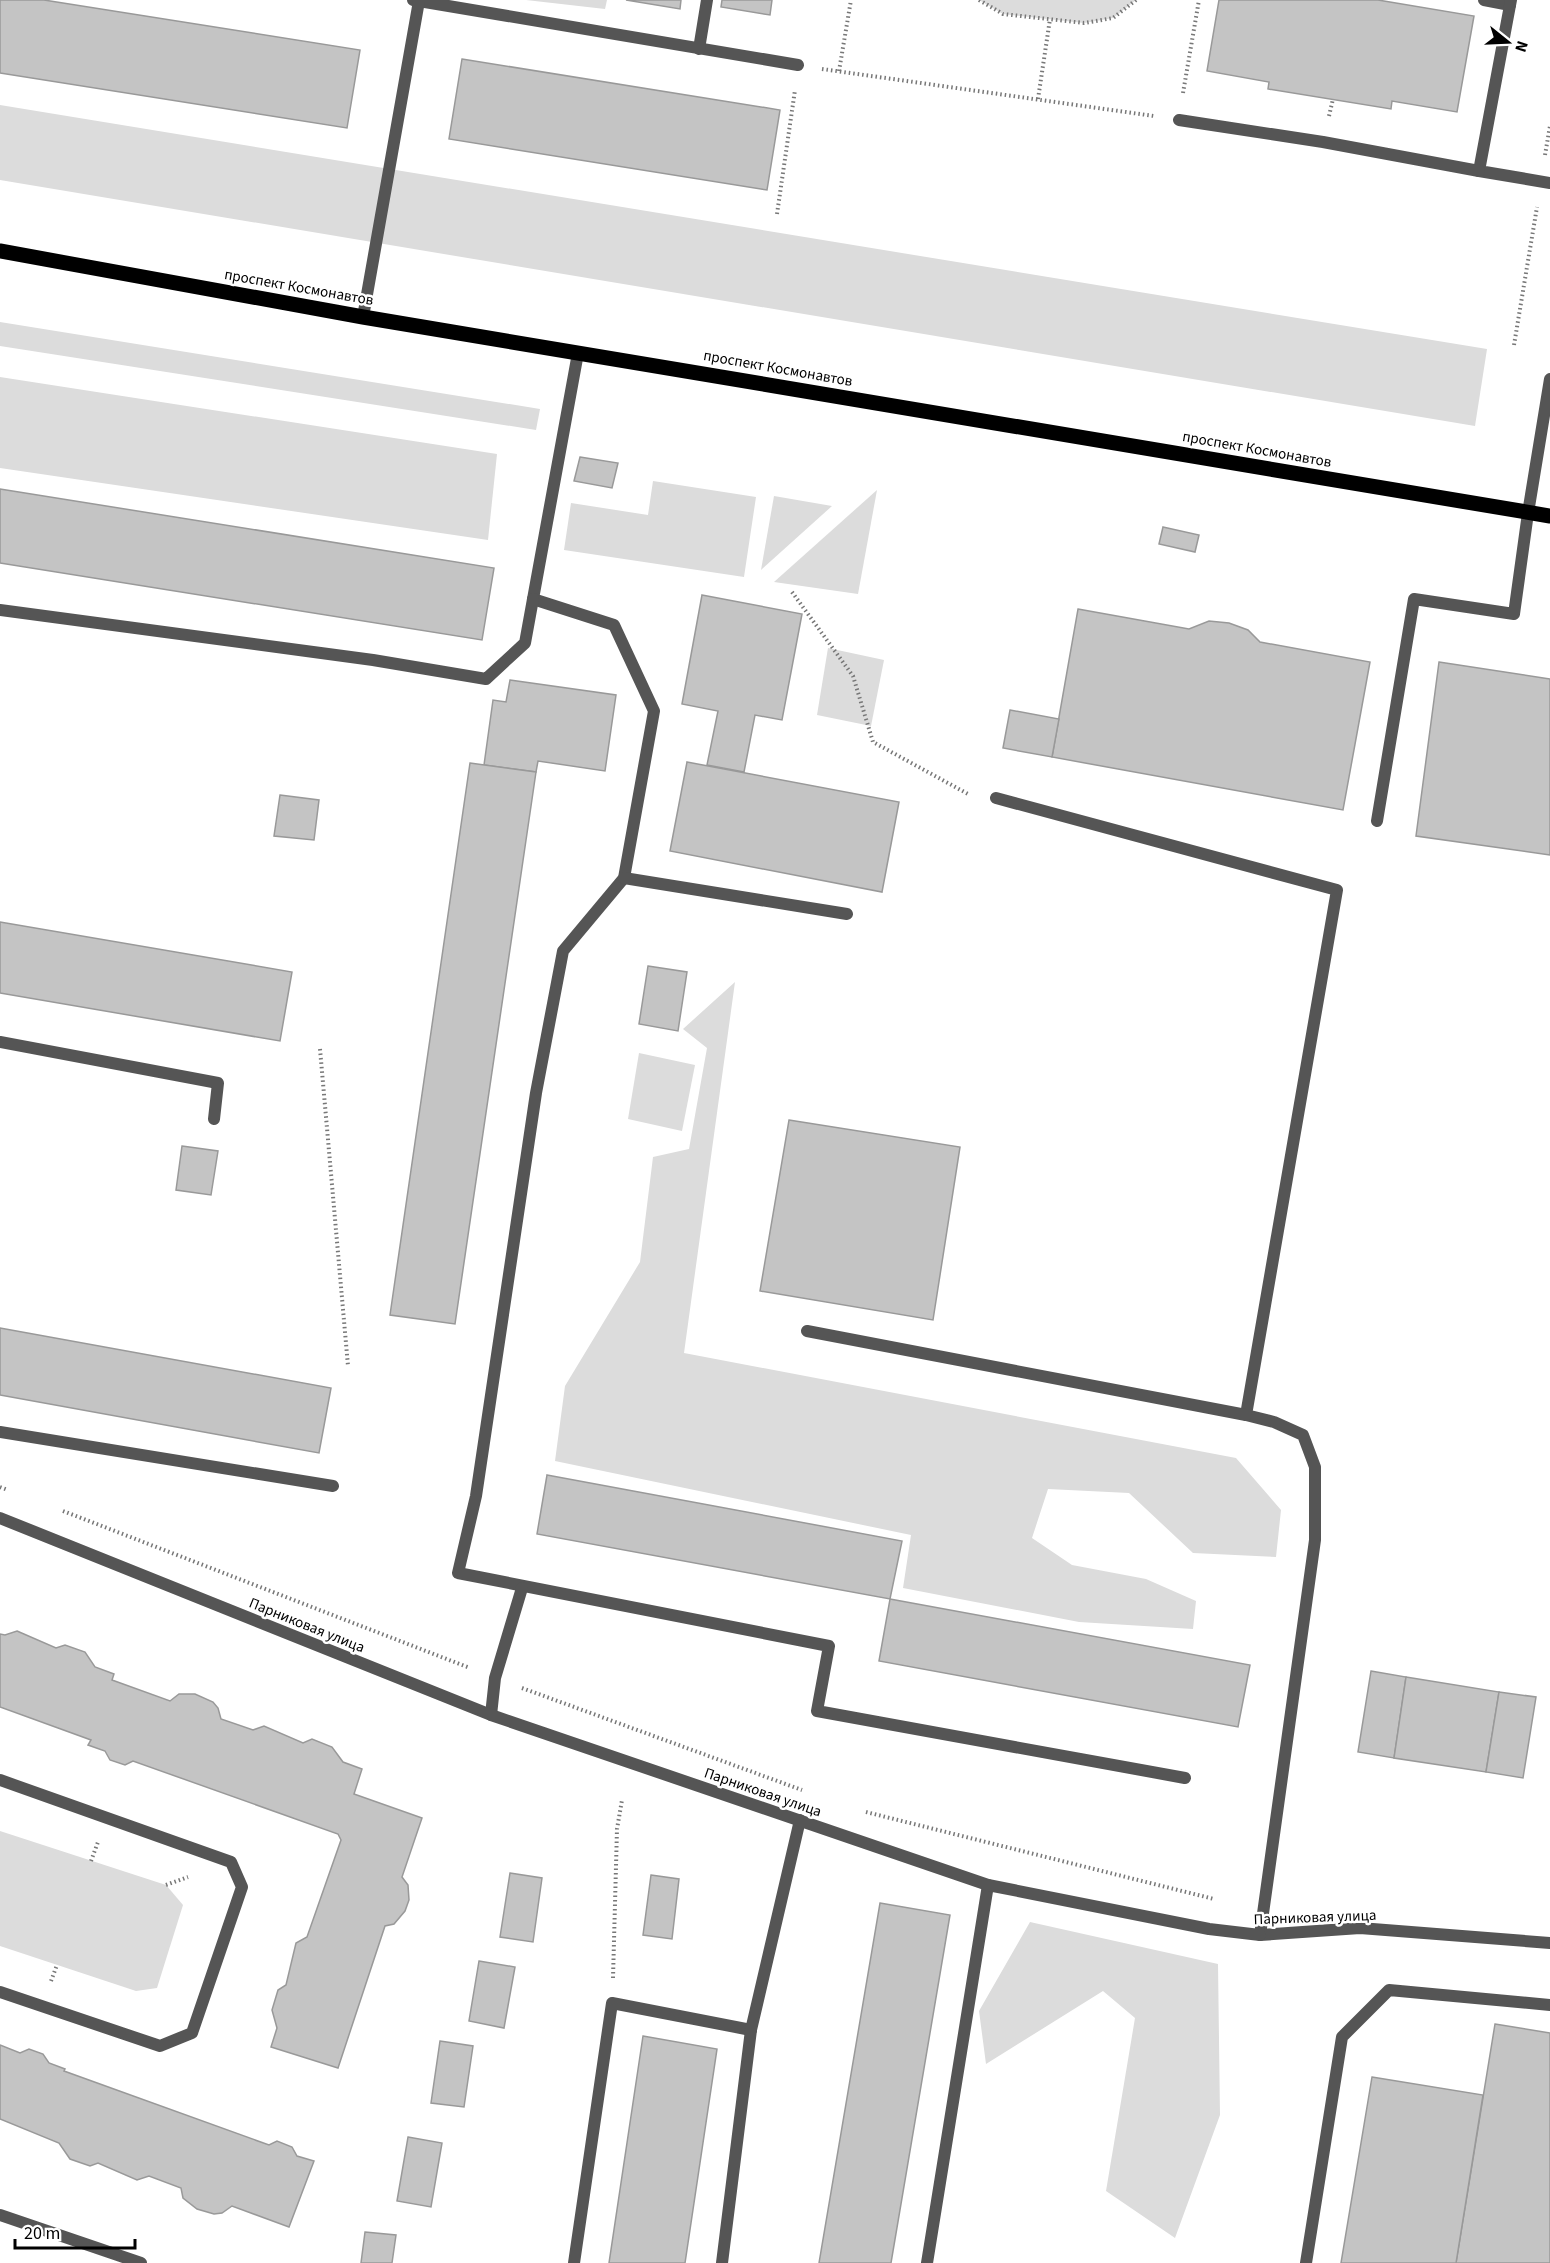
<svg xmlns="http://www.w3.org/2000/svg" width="1550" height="2263" font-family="'Source Sans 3',sans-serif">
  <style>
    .green { fill: #dcdcdc }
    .building { fill: #c4c4c4; stroke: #999; stroke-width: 1.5 }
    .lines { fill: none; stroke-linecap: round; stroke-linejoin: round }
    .path { stroke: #777; stroke-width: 4; stroke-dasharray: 1.5 3; stroke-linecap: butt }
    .lane { stroke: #555; stroke-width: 12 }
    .street { stroke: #555; stroke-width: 12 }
    .primary { stroke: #000; stroke-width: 15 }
    .labels { text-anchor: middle; stroke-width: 5; stroke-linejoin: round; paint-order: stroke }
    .street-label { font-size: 15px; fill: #000; stroke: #fff }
  </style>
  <rect width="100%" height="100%" fill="#fff"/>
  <g class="green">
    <polygon points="526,0 607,0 605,9"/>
    <polygon points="979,0 1136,0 1113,18 1084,23 1003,14"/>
    <polygon points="0,105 1487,349 1475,426 0,180"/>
    <polygon points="0,322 540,409 536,430 0,346"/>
    <polygon points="0,377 497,454 488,540 0,468"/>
    <polygon points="653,481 756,497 744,577 564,550 571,503 648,515"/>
    <polygon points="877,490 858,594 774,582"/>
    <polygon points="774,496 832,506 761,570"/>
    <polygon points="828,648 884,660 871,726 817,715"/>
    <polygon points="735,982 684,1353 1236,1458 1281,1510 1276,1557 1193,1553 1129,1493 1048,1489 1032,1538 1072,1565 1146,1579 1196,1601 1193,1629 1079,1622 903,1588 911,1535 555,1461 565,1386 640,1262 653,1157 689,1149 707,1048 683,1029"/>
    <polygon points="639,1053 695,1065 682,1131 628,1119"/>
    <polygon points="0,1831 166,1885 183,1905 157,1988 136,1991 0,1946"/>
    <polygon points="1030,1922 1218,1964 1220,2115 1175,2238 1106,2191 1135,2018 1103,1991 986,2064 979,2011"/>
  </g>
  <g class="building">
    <polygon points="0,0 44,0 360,50 347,128 0,73"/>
    <polygon points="626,0 681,0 680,9"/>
    <polygon points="722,0 772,0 770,15 721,7"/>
    <polygon points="1219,0 1378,0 1474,16 1457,112 1392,101 1391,109 1268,89 1269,82 1207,71"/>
    <polygon points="462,59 780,110 767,190 449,139"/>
    <polygon points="580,457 618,463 612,488 574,481"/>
    <polygon points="0,489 494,568 482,640 0,563"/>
    <polygon points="1163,527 1199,535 1195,552 1159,544"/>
    <polygon points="702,595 802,614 782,720 755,715 744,772 707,765 718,711 682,704"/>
    <polygon points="1078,609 1189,629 1209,621 1229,623 1248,630 1260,642 1370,662 1343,810 1052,757"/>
    <polygon points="1439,662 1550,679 1550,855 1416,836"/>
    <polygon points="510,680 616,695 605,771 538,761 536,772 484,765 493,700 506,702"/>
    <polygon points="1010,710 1059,719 1052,757 1003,748"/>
    <polygon points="687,762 899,802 882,892 670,851"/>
    <polygon points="470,763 536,772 455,1324 390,1315"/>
    <polygon points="280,795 319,800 314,840 274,836"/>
    <polygon points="0,922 292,972 280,1041 0,993"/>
    <polygon points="648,966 687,972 678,1031 639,1024"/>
    <polygon points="789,1120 960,1147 933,1320 760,1291"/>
    <polygon points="182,1146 218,1151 211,1195 176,1190"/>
    <polygon points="0,1328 331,1388 319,1453 0,1395"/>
    <polygon points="547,1475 902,1541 890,1599 537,1534"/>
    <polygon points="890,1599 1250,1665 1238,1727 879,1661"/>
    <polygon points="17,1631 56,1648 65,1645 85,1652 95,1667 114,1674 112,1680 170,1701 179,1694 195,1694 213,1702 218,1708 221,1719 253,1730 264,1726 303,1743 312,1739 332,1747 343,1762 362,1769 354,1794 422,1818 402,1877 408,1885 409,1900 405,1911 394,1924 385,1926 338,2068 271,2047 277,2028 272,2010 278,1990 286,1985 296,1943 307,1937 341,1840 338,1834 133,1761 125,1765 110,1760 105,1751 88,1745 91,1740 0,1707 0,1634 5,1635"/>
    <polygon points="1371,1671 1406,1677 1394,1758 1358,1752"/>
    <polygon points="1406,1677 1499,1692 1486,1772 1394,1758"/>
    <polygon points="1499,1692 1536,1697 1523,1778 1486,1772"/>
    <polygon points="510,1873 542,1878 533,1942 500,1937"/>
    <polygon points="651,1875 679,1879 672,1939 643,1935"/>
    <polygon points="880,1903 950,1915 891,2263 819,2263"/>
    <polygon points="479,1961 515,1967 504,2028 469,2021"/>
    <polygon points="1495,2024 1550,2033 1550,2263 1456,2263"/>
    <polygon points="643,2036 717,2049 685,2263 609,2263"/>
    <polygon points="440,2041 473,2046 464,2107 431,2103"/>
    <polygon points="0,2045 20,2053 29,2049 43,2054 49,2063 65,2069 64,2071 269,2145 277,2141 292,2147 297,2156 314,2161 289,2227 232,2206 222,2213 214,2214 197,2209 183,2198 181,2188 149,2176 137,2180 98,2163 90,2166 70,2159 59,2143 0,2119"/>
    <polygon points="1372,2077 1483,2095 1456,2263 1341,2263"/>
    <polygon points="408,2137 442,2143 431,2207 397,2201"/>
    <polygon points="365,2232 396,2235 392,2263 361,2263"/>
  </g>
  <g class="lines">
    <g class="path">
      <polyline points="979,0 1003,14 1084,23 1113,18 1136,0"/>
      <polyline points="822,69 1154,116"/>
      <polyline points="839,71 851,0"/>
      <polyline points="1183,93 1199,0"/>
      <polyline points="1038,99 1050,19"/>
      <polyline points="1329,116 1333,99"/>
      <polyline points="1545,155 1550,126"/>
      <polyline points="777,214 795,90"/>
      <polyline points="1514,345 1537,207"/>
      <polyline points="792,592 853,676 873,742 968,794"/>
      <polyline points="320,1049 348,1366"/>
      <polyline points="0,1487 8,1490"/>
      <polyline points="63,1511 470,1668"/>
      <polyline points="522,1688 802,1790"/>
      <polyline points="866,1812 1214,1899"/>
      <polyline points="91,1861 98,1842"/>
      <polyline points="166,1885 188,1877"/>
      <polyline points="613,1978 617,1829 622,1800"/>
      <polyline points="51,1981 57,1965"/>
    </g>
    <g class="lane">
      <polyline points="413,0 798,65"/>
      <polyline points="1484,0 1510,5"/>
      <polyline points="1511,0 1479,171 1550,183"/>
      <polyline points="699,49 707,0"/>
      <polyline points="1179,120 1323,142 1479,171"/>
      <polyline points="363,317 419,1"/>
      <polyline points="578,353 533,599 614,625 654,711 624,878 563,951 536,1093 476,1496 458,1573 829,1646 817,1711 1185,1778"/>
      <polyline points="0,610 373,660 486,679 525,643 533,599"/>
      <polyline points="996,798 1337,890 1246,1415 1274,1422 1303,1435 1315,1467 1315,1540 1260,1935 1360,1928 1550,1943"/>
      <polyline points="1377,821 1414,599 1514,614 1528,513"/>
      <polyline points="624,878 847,914"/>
      <polyline points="0,1042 218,1083 214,1119"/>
      <polyline points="807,1331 1246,1415"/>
      <polyline points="0,1432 333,1486"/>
      <polyline points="491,1715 495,1678 522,1588"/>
      <polyline points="0,1780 231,1862 242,1887 192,2033 160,2046 0,1992"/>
      <polyline points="574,2263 612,2003 751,2030"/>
      <polyline points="722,2263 751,2030 800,1820"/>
      <polyline points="927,2263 988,1885"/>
      <polyline points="1306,2263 1342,2037 1389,1990 1550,2005"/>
    </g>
    <g class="street">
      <polyline points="1528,513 1550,379"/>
      <polyline points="0,1518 491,1715 988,1885 1209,1929 1260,1935"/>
      <polyline points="0,2215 141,2263"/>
    </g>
    <polyline class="primary" points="0,251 363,317 1550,516"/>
  </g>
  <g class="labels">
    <g class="street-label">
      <text transform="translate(299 287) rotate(10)" y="5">проспект Космонавтов</text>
      <text transform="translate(778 368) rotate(10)" y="5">проспект Космонавтов</text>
      <text transform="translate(1257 449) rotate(10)" y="5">проспект Космонавтов</text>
      <text transform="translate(307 1625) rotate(22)" y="5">Парниковая улица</text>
      <text transform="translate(763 1792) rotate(19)" y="5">Парниковая улица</text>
      <text transform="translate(1315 1917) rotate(-2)" y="5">Парниковая улица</text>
    </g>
  </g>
  <g transform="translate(1508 42) rotate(108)" stroke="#ffffff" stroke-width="4.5" paint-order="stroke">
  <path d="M0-4.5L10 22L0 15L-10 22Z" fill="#000000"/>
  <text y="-9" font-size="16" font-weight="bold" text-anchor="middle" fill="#000000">N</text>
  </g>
  <path d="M15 2239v9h120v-9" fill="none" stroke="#000000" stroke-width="3"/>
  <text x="24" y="2239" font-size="18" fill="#000000" stroke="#ffffff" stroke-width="4.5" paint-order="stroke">20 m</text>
</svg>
